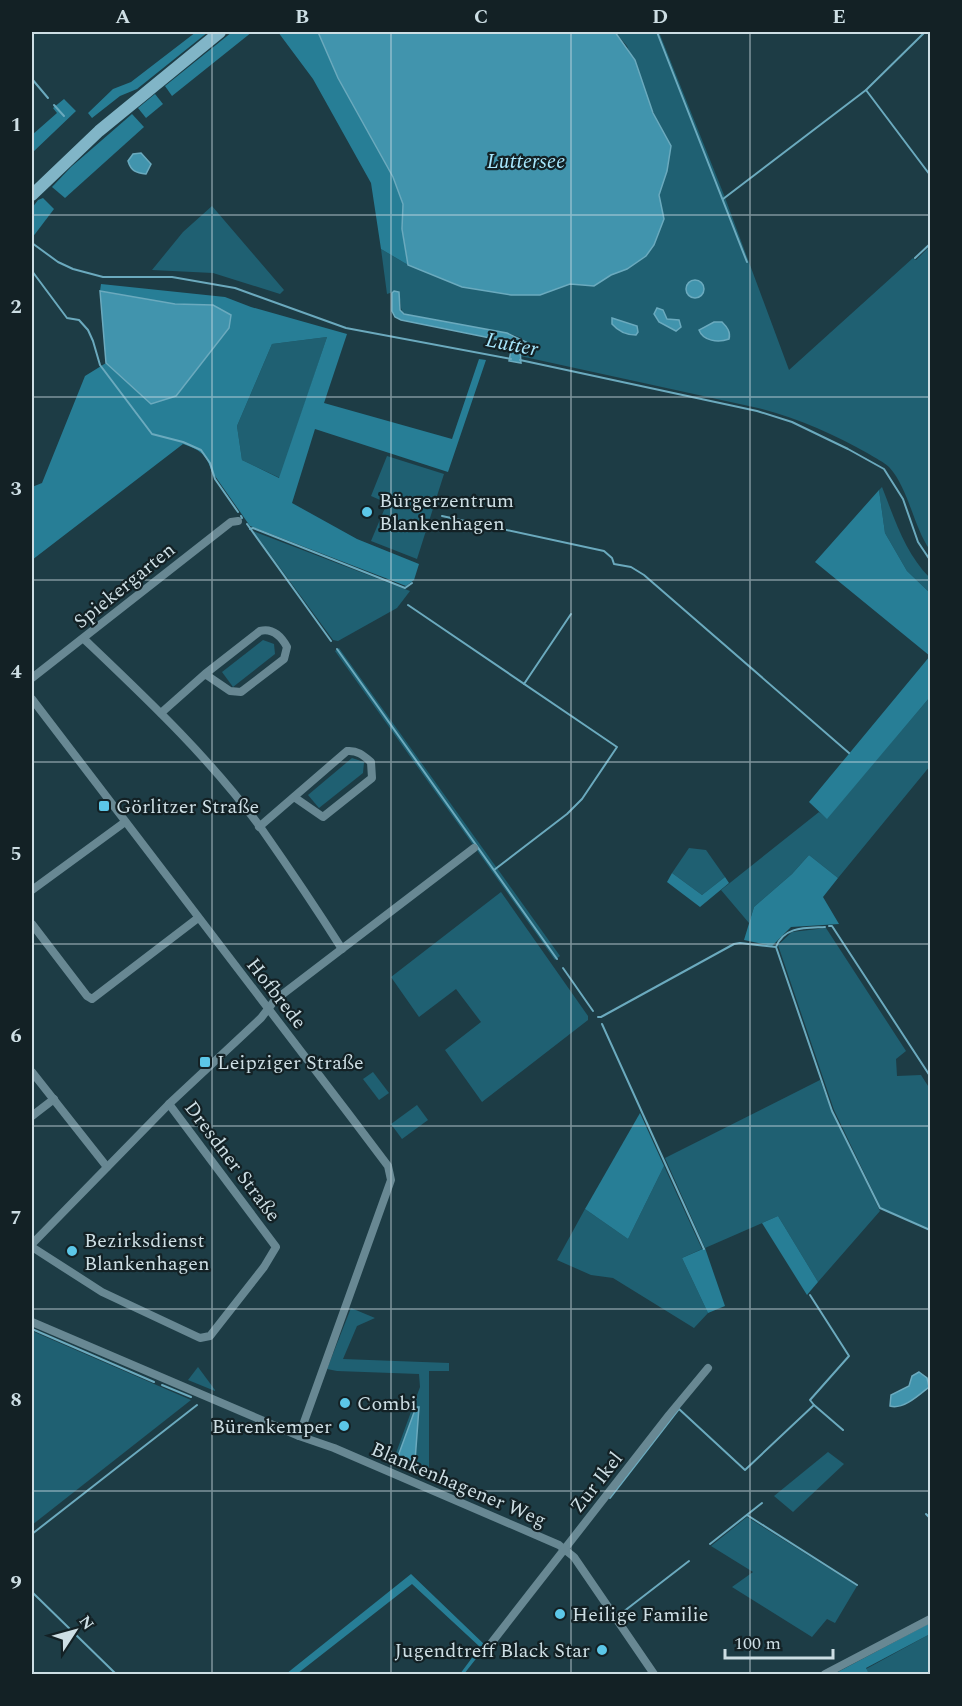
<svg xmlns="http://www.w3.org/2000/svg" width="962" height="1706" font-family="Spectral,serif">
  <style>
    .green { fill: #1f6072 }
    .forest { fill: #277e96; fill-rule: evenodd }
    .water { fill: #4194ad; stroke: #6baabe; stroke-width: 1.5 }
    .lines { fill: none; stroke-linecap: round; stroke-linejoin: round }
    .stream { stroke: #6baabe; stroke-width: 2 }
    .minor { stroke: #688893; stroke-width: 8 }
    .secondary { stroke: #81b5c7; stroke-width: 12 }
    .grid { fill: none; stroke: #cddee4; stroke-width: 1.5; stroke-opacity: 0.55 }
    .poi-dot { fill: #5cc7e8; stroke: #132125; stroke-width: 2 }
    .labels { text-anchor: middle; stroke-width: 4.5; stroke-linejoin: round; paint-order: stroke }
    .poi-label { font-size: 20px; fill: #cddee4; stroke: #132125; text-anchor: start }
    .street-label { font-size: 20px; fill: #cddee4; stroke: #132125 }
    .water-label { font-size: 21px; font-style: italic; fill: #a8e8fe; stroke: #132125 }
    .neatline { fill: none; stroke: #cddee4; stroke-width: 2 }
    .grid-label { font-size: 20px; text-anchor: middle; font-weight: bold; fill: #cddee4 }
  </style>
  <rect width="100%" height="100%" fill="#1d3c45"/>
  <g class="green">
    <path d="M615 32H659L724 195 789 370 913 258 916 260 930 246V550C913 526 909 489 889 467 884 462 875 458 869 454 834 434 797 418 758 408L520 356 522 338 507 333 404 314C398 307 403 298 396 291L387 294 381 249 408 265 540 295 570 284 594 286 611 275 627 269 646 256 654 245 664 219 659 195 667 171 659 127 627 46Z"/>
    <polygon points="212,206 284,290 280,294 213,273 152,270 183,232"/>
    <polygon points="327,337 280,478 242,460 237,426 272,344"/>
    <polygon points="387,456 444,474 417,559 371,541 387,503 371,496"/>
    <path d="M882 487C895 520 905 553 930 578V593L907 571 885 533 879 490Z"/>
    <polygon points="253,531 410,591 397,608 338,641 333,640"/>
    <polygon points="263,640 274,644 275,654 233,687 222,672"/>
    <polygon points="339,648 560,956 555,960 335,651"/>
    <polygon points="930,697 930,766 838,878 809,855 792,874 754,907 749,923 721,890 819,812 827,818"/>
    <polygon points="352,758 364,762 363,773 319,808 308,795"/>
    <polygon points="689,848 706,850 725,877 702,895 672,873"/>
    <polygon points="501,892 588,1016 588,1020 482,1102 445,1050 481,1022 456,989 419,1017 391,977"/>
    <polygon points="826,928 906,1051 896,1059 897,1076 921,1075 930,1089 930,1229 881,1208 834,1110 778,945 792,932"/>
    <polygon points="373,1072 389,1093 379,1100 363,1079"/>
    <polygon points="820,1080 832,1112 880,1211 818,1282 778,1216 705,1248 665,1158"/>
    <polygon points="417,1105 428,1120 402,1139 391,1124"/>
    <polygon points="664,1166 702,1249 682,1258 708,1313 694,1328 613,1278 591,1275 557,1260 585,1209 628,1239"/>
    <polygon points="351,1308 375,1318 357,1326 343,1359 449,1363 449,1371 429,1371 429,1480 392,1464 420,1387 419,1374 337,1371 327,1369"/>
    <polygon points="32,1331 191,1400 32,1525"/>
    <polygon points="198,1367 215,1390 215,1391 188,1380"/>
    <polygon points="828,1452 844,1464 793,1512 774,1496"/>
    <polygon points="747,1517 857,1586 835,1623 827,1619 812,1637 732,1587 753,1572 711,1546"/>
    <polygon points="930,1634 930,1674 869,1674 866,1669"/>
  </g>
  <g class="forest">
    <polygon points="196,32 208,32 137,89 120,96 92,118 88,113 113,89 131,82"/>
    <polygon points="232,32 252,32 172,96 165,86"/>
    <polygon points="278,32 318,32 338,78 393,177 403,204 402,229 408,265 381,249 371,183 313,79"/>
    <polygon points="155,94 163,104 146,118 138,108"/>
    <polygon points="64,99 76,111 32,153 32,135 57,113 53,108"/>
    <polygon points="132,114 144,127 65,198 52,187 71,167"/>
    <polygon points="43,198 54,209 32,238 32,208 38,200"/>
    <path d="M101 284 225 297 251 307 347 334 324 403 452 439 479 359 486 360 448 472 315 429 292 503 357 539 419 564 414 580 406 586 250 526 215 476H213C207 455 203 451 183 444L32 560V487L42 483 85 376 106 363 151 404 213 305 175 304 100 291ZM327 337 279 478 242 460 237 426 272 344Z"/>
    <polygon points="879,490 885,533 907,571 930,593 930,697 827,819 809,802 930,656 815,562"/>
    <polygon points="809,855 838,878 823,897 839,924 791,927 772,946 744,940 754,907 792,874"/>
    <polygon points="672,873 702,895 725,877 729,883 700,907 667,882"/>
    <polygon points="640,1113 664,1166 628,1239 585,1209"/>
    <polygon points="778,1216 818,1282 807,1295 762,1223"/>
    <polygon points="705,1248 725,1306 708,1313 682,1258"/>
    <polygon points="411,1574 486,1646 464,1674 460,1674 480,1647 412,1584 297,1674 286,1674"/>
    <polygon points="930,1623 930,1634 866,1668 869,1674 834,1674"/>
  </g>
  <g class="water">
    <polygon points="318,32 615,32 635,60 653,113 671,146 667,171 659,195 664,219 654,245 646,256 627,269 611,275 594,286 570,284 540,295 511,295 462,287 408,265 402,229 403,204 393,177 338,78"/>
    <path d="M141 153 151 164 146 174C136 173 131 171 128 161L133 154Z"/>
    <circle cx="695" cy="289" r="9"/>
    <polygon points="100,291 175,304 213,305 231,315 229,328 176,396 151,404 106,363"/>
    <polygon points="394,291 399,292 400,310 404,314 507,333 526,342 520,349 521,363 509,361 512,346 510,342 401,320 395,317 392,311 392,293"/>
    <polygon points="657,308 663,310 667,319 679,320 681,327 676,331 659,322 654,314"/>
    <path d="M612 318 637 326 638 332 636 335C627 335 618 331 612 324Z"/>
    <path d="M714 322H722C727 327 731 332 729 339 718 343 703 341 699 330Z"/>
    <path d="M919 1372 927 1378 929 1387C919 1395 903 1410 890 1406L891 1395 909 1386 912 1376Z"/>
    <polygon points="416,1407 419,1407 415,1461 411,1464 403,1464 397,1459"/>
  </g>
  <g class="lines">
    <g class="stream">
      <polyline points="657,32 747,262"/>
      <polyline points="32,79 48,98"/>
      <polyline points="866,90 930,175"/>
      <polyline points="54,105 64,116"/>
      <polyline points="723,199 866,90 925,32"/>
      <polyline points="32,243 58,262 73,269 103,277 172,277 235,288 346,328 511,359"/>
      <polyline points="915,258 930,244"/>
      <polyline points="32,271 67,318 79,320 88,330 93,341 100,365 152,434 183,442 201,450 210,463 215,479 238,512"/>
      <polyline points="520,360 757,411 792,422 848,449 884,469 903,499 918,542 930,560"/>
      <polyline points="241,516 242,518"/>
      <polyline points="442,516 604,551 612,558 614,564 631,567 644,575 849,753"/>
      <polyline points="247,524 331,641"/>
      <polyline points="250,529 253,528 405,588 412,583"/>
      <polyline points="408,605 617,747 582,799 567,814 494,870"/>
      <polyline points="337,649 557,959"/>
      <polyline points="524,684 571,614"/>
      <polyline points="829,926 832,926 930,1076"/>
      <path d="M825 927C806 928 784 926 776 947L832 1111 880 1208 930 1230"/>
      <polyline points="563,968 593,1011"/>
      <polyline points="598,1017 601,1017 734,944 740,943 776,947"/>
      <polyline points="602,1024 704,1249"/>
      <polyline points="810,1295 849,1356 810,1400 814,1405"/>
      <polyline points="32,1329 154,1382"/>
      <polyline points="162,1385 191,1397"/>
      <polyline points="610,1498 679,1409 745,1470 814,1405 843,1430"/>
      <polyline points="926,1514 930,1518"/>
      <polyline points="747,1515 857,1585"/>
      <polyline points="32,1534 197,1405"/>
      <polyline points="710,1544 762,1503"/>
      <polyline points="32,1592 116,1674"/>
      <polyline points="623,1612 689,1561"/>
    </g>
    <g class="minor">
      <path d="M84 639C146 698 210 758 261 828 289 868 316 908 342 949"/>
      <polyline points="32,678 231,522 238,521"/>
      <polyline points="32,699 348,1113 388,1166 391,1180 299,1436"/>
      <path d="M161 713 205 674 260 631C272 628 281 636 287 647L284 659 241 692 230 691 205 674"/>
      <path d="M259 827 347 751C357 750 363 755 371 762L372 778 323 817 294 797"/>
      <polyline points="32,890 125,822"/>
      <polyline points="32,924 87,996 92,999 198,918"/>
      <polyline points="32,1072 107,1167"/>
      <polyline points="32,1116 54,1099"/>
      <polyline points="32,1244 169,1104 261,1018 275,1000 474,848"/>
      <polyline points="32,1247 102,1292 200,1338 210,1336 264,1267 276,1247 169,1104"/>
      <polyline points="32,1322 299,1436 334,1448 559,1545 574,1557 654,1674"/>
      <polyline points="489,1646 669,1415 708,1368"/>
      <polyline points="825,1674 930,1619"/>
    </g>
    <polyline class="secondary" points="32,195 99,131 220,32"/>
  </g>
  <path class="grid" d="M212 32V1674M391 32V1674M571 32V1674M750 32V1674M32 215H930M32 397H930M32 580H930M32 762H930M32 944H930M32 1126H930M32 1309H930M32 1491H930"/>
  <g class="poi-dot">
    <circle cx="367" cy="512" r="6"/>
    <rect x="98" y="800" width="12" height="12" rx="3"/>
    <rect x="199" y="1056" width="12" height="12" rx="3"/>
    <circle cx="72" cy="1251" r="6"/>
    <circle cx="345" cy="1403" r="6"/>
    <circle cx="344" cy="1426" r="6"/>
    <circle cx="560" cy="1614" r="6"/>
    <circle cx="602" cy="1650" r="6"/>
  </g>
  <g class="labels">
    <g class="poi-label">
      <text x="379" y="507">Bürgerzentrum<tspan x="379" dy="23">Blankenhagen</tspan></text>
      <text x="116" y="813">Görlitzer Straße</text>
      <text x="217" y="1069">Leipziger Straße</text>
      <text x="84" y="1247">Bezirksdienst<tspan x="84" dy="23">Blankenhagen</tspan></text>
      <text x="357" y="1410">Combi</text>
      <text x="332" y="1433" text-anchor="end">Bürenkemper</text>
      <text x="572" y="1621">Heilige Familie</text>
      <text x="590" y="1657" text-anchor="end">Jugendtreff Black Star</text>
    </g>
    <g class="street-label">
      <text transform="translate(124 585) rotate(-39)" y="7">Spiekergarten</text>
      <text transform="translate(277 993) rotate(52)" y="7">Hofbrede</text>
      <text transform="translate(233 1161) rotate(53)" y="7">Dresdner Straße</text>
      <text transform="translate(596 1482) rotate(-52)" y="7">Zur Ikel</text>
      <text transform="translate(459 1484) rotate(23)" y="7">Blankenhagener Weg</text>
    </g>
    <g class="water-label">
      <text x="526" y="168">Luttersee</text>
      <text transform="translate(512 344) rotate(11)" y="7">Lutter</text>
    </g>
  </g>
  <rect width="962" height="1706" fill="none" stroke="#132125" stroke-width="66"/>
  <g transform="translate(75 1631) rotate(54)" stroke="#132125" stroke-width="4.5" paint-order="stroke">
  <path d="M0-4.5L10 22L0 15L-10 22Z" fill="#cddee4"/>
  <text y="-9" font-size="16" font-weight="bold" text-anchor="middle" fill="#cddee4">N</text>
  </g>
  <path d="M725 1649v9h108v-9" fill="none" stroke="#cddee4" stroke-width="3"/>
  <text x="734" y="1649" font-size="18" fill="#cddee4" stroke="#132125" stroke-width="4.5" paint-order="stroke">100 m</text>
  <rect x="33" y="33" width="896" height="1640" class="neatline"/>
  <g class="grid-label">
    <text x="123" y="23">A</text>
    <text x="302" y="23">B</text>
    <text x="481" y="23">C</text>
    <text x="660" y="23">D</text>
    <text x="839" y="23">E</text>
    <text x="16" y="131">1</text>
    <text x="16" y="313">2</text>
    <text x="16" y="495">3</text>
    <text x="16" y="678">4</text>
    <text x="16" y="860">5</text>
    <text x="16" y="1042">6</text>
    <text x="16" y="1224">7</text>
    <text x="16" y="1406">8</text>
    <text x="16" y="1589">9</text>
  </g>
</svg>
